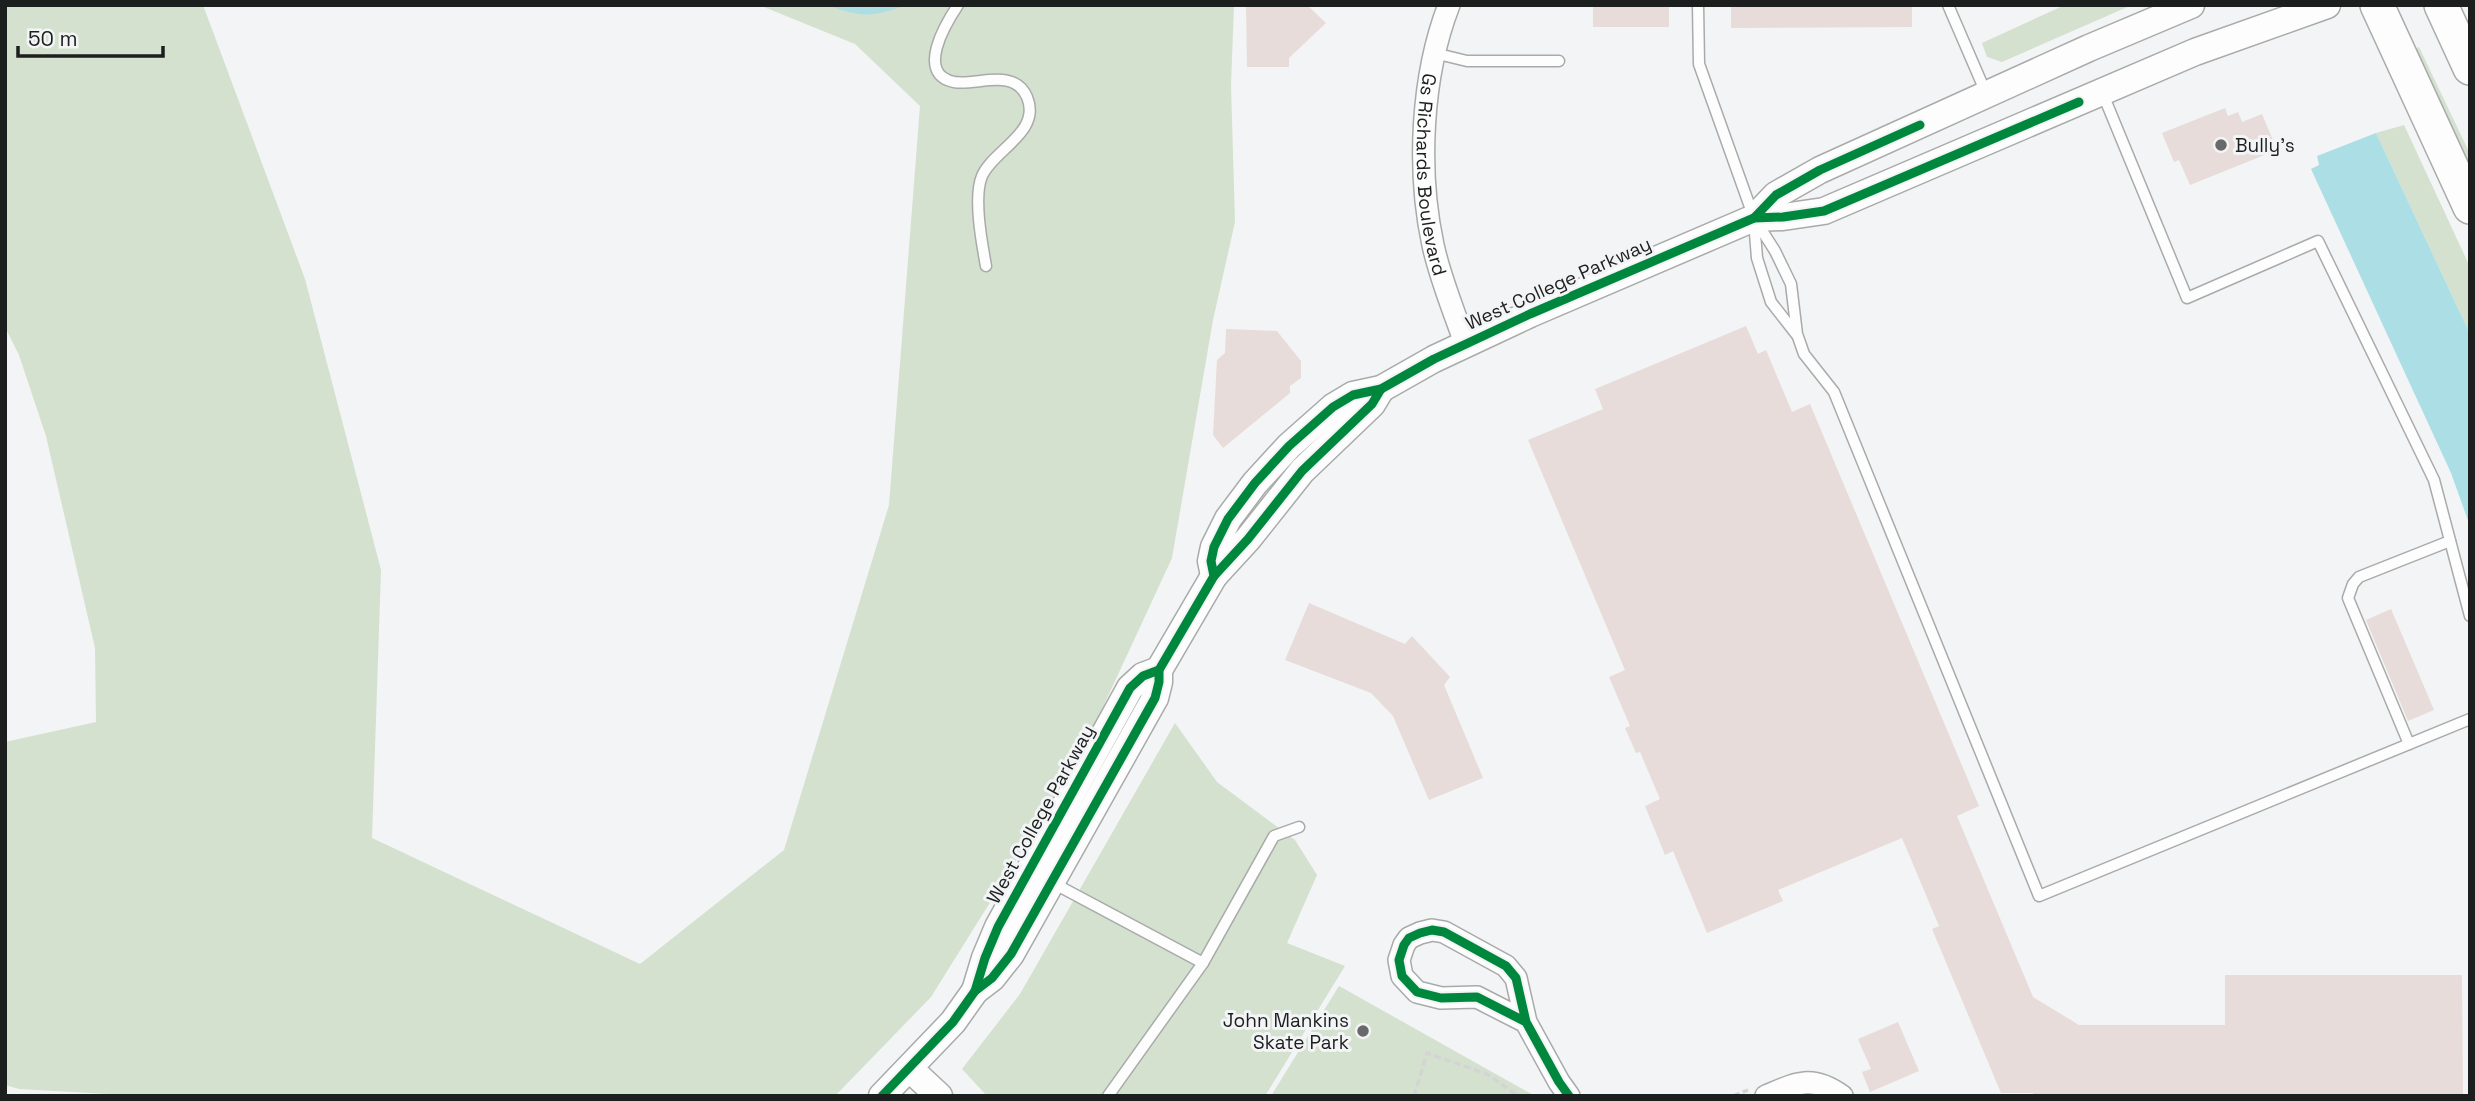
<svg xmlns="http://www.w3.org/2000/svg" width="2475" height="1101" font-family="'Space Grotesk',sans-serif">
  <style>
    .green { fill: #d3e1ce }
    .water { fill: #acdee6 }
    .building { fill: #e7dcd9 }
    .lines { fill: none; stroke-linecap: round; stroke-linejoin: round }
    .service-casing { stroke: #a9aaaa; stroke-width: 13 }
    .minor-casing { stroke: #a9aaaa; stroke-width: 24 }
    .tertiary-casing { stroke: #a9aaaa; stroke-width: 29 }
    .primary-casing { stroke: #a9aaaa; stroke-width: 36 }
    .path { stroke: #d4d4d5; stroke-width: 3.5; stroke-dasharray: 7 3.5; stroke-linecap: butt }
    .service { stroke: #fdfdfe; stroke-width: 10 }
    .minor { stroke: #fdfdfe; stroke-width: 21 }
    .tertiary { stroke: #fdfdfe; stroke-width: 26 }
    .primary { stroke: #fdfdfe; stroke-width: 33 }
    .cycleway-casing { stroke: #f2f4f6; stroke-width: 13 }
    .cycleway { stroke: #00873e; stroke-width: 9 }
    .poi-dot { fill: #686969; stroke: #f2f4f6; stroke-width: 2.5 }
    .labels { text-anchor: middle; stroke-width: 6; stroke-linejoin: round; paint-order: stroke }
    .poi-label { font-size: 19px; fill: #1d1e1e; stroke: #f2f4f6; text-anchor: start }
    .street-label { font-size: 19px; fill: #1d1e1e; stroke: #f2f4f6 }
  </style>
  <rect width="100%" height="100%" fill="#f3f4f5"/>
  <g class="green">
    <polygon points="5,5 203,5 305,279 381,570 372,838 640,964 784,850 889,505 920,106 855,44 759,5 1234,5 1231,85 1235,222 1213,320 1172,558 1077,763 931,997 835,1096 145,1096 19,1089 5,1085 5,742 96,722 95,648 46,436 19,355 5,327"/>
    <polygon points="2065,5 2132,5 2002,62 1987,57 1982,43"/>
    <polygon points="2419,47 2470,154 2470,178 2412,50"/>
    <polygon points="2404,125 2470,267 2470,334 2376,133"/>
    <polygon points="1175,723 1217,782 1295,840 1317,875 1287,943 1345,966 1265,1096 987,1096 962,1069 1020,994"/>
    <polygon points="1339,986 1535,1096 1271,1096"/>
  </g>
  <g class="water">
    <path d="M828 5H906C873 17 861 18 828 5Z"/>
    <polygon points="2376,133 2470,334 2470,526 2451,473 2311,169 2319,165 2317,156"/>
  </g>
  <g class="building">
    <polygon points="1246,5 1307,5 1326,23 1289,58 1289,67 1247,67"/>
    <rect x="1593" y="5" width="76" height="22"/>
    <polygon points="1731,5 1912,5 1912,27 1731,28"/>
    <polygon points="2225,108 2228,116 2238,112 2242,122 2262,114 2277,150 2190,185 2179,160 2174,162 2162,133"/>
    <polygon points="1746,326 1758,354 1766,350 1792,412 1810,404 1979,806 1957,816 2033,997 2079,1025 2225,1025 2225,975 2462,975 2463,1096 2033,1096 2033,1093 2001,1093 1932,929 1939,926 1902,838 1778,890 1783,901 1707,933 1673,851 1665,855 1645,806 1660,799 1640,752 1636,753 1625,728 1630,726 1609,677 1625,670 1528,440 1603,409 1595,389"/>
    <polygon points="1226,329 1277,331 1301,361 1301,378 1290,386 1290,393 1223,448 1213,435 1217,360 1225,353"/>
    <polygon points="1309,603 1405,644 1412,636 1450,677 1444,685 1483,778 1429,800 1393,716 1371,693 1285,660"/>
    <polygon points="2391,609 2434,710 2408,721 2366,620"/>
    <polygon points="1898,1022 1919,1071 1870,1092 1862,1072 1871,1069 1858,1039"/>
  </g>
  <g class="lines">
    <g class="service-casing">
      <g id="service">
        <path d="M958 5C946 23 915 74 954 82 977 86 1014 67 1027 97 1042 132 993 150 982 176 973 197 982 244 986 266"/>
        <polyline points="1698,5 1699,64 1754,218 1775,251 1791,284 1797,334 1804,354 1834,392 2039,896 2470,719"/>
        <polyline points="1948,5 1986,93"/>
        <polyline points="1434,53 1467,61 1559,61"/>
        <polyline points="2102,92 2187,298 2318,241 2434,480 2470,616"/>
        <polyline points="1754,221 1757,258 1771,302 1796,334"/>
        <polyline points="2409,744 2348,598 2353,584 2359,577 2450,541"/>
        <polyline points="1053,883 1203,963"/>
        <polyline points="1108,1096 1203,963 1274,836 1299,827"/>
      </g>
    </g>
    <g class="minor-casing">
      <g id="minor">
        <path id="s1" d="M1449 5C1421 77 1417 171 1433 245 1440 278 1454 311 1465 343"/>
        <polyline points="1526,1022 1477,997 1441,998 1417,992 1402,976 1399,960 1404,945 1409,938 1420,933 1432,930 1444,932 1506,966 1516,978 1526,1022 1559,1082 1569,1096"/>
        <path d="M1766 1096C1797 1083 1812 1074 1842 1096"/>
      </g>
    </g>
    <g class="tertiary-casing">
      <g id="tertiary">
        <polyline points="1754,218 1776,195 1820,170 2089,48 2191,5"/>
        <polyline points="1214,576 1211,561 1214,547 1228,519 1255,483 1289,446 1333,407 1353,395 1381,389 1434,359 1530,314 1754,218 1783,217 1824,211 2195,52 2327,5"/>
        <polyline points="975,991 985,958 998,927 1130,688 1143,676 1159,670"/>
        <polyline points="910,1069 939,1096"/>
        <polyline points="882,1096 953,1022 975,991 992,978 1011,954 1155,698 1159,682 1159,670 1214,576 1248,539 1302,471 1372,404 1381,389"/>
      </g>
    </g>
    <g class="primary-casing">
      <g id="primary">
        <polyline points="2377,5 2470,207"/>
        <polyline points="2441,5 2470,68"/>
      </g>
    </g>
    <g class="path">
      <polyline points="1414,1096 1427,1053 1487,1074 1518,1096"/>
      <polyline points="1733,1096 1748,1090"/>
    </g>
    <use href="#service" class="service"/>
    <use href="#minor" class="minor"/>
    <use href="#tertiary" class="tertiary"/>
    <use href="#primary" class="primary"/>
    <g class="cycleway-casing">
      <g id="cycleway">
        <polyline points="1754,218 1776,195 1820,170 1920,125"/>
        <polyline points="1214,576 1211,561 1214,547 1228,519 1255,483 1289,446 1333,407 1353,395 1381,389 1434,359 1530,314 1754,218 1783,217 1824,211 2079,102"/>
        <polyline points="975,991 985,958 998,927 1130,688 1143,676 1159,670"/>
        <polyline points="1526,1022 1477,997 1441,998 1417,992 1402,976 1399,960 1404,945 1409,938 1420,933 1432,930 1444,932 1506,966 1516,978 1526,1022 1559,1082 1569,1096"/>
        <polyline points="882,1096 953,1022 975,991 992,978 1011,954 1155,698 1159,682 1159,670 1214,576 1248,539 1302,471 1372,404 1381,389"/>
      </g>
    </g>
    <use href="#cycleway" class="cycleway"/>
  </g>
  <g class="poi-dot">
    <circle cx="2221" cy="145" r="7"/>
    <circle cx="1363" cy="1031" r="7"/>
  </g>
  <g class="labels">
    <g class="poi-label">
      <text x="2235" y="152">Bully's</text>
      <text x="1349" y="1027" text-anchor="end">John Mankins<tspan x="1349" dy="22">Skate Park</tspan></text>
    </g>
    <g class="street-label">
      <text dy="7" stroke="none"><textPath href="#s1" startOffset="173">Gs Richards Boulevard</textPath></text>
      <text transform="translate(1558 283) rotate(-24)" y="7">West College Parkway</text>
      <text transform="translate(1040 814) rotate(-61)" y="7">West College Parkway</text>
    </g>
  </g>
  <rect width="2475" height="1101" fill="none" stroke="#1d1e1e" stroke-width="14"/>
  <path d="M18 46v10h145v-10" fill="none" stroke="#1d1e1e" stroke-width="3.5"/>
  <text x="28" y="46" font-size="21" fill="#1d1e1e" stroke="#f2f4f6" stroke-width="5" paint-order="stroke">50 m</text>
</svg>
